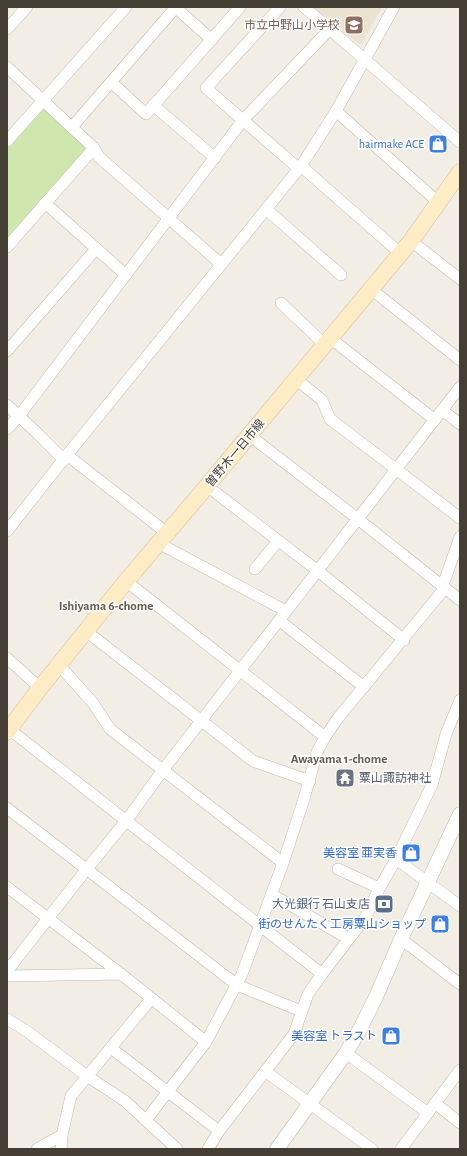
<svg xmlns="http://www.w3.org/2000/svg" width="467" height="1156" font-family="'Alegreya Sans','Noto Sans JP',sans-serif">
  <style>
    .education { fill: #ebe2d0 }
    .green { fill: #d0e6af }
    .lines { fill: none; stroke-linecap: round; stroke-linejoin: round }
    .minor-casing { stroke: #c0b8ab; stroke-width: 12 }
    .tertiary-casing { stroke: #c0b8ab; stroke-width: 15 }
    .secondary-casing { stroke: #d1be96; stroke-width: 17 }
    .minor { stroke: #fff; stroke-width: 11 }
    .tertiary { stroke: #fff; stroke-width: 14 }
    .secondary { stroke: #fdecc5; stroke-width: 16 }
    .labels { text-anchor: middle; stroke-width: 3; stroke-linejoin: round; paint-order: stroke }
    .education-label { font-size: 12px; fill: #785e54; stroke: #fff; text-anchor: end }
    .shop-label { font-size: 12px; fill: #366cbe; stroke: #fff; text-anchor: end }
    .street-label { font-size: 12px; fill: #453e35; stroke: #fff }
    .worship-label { font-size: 12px; fill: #5b616d; stroke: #fff; text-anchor: start }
    .service-label { font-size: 12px; fill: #4e5e75; stroke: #fff; text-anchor: end }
    .neighbourhood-label { font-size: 13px; font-weight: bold; fill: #675b4d; stroke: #fff }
  </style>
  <rect width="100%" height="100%" fill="#f2eee5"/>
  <polygon class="education" points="313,7 382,7 362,43 359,44"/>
  <polygon class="green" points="43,107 88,147 7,239 7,147"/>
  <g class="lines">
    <g class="minor-casing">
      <g id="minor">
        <polyline points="175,7 212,40"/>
        <polyline points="280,7 206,88 299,169"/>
        <polyline points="304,7 460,142"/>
        <polyline points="7,29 27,7"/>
        <polyline points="7,67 94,148"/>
        <polyline points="111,82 146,114 240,7"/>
        <polyline points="153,105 215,158"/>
        <polyline points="336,111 439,203"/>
        <polyline points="72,127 176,7"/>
        <polyline points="7,141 126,7"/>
        <polyline points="301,166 401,254"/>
        <polyline points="45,203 126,275"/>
        <polyline points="266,209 341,275"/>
        <polyline points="411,241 460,279"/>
        <polyline points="7,247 94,148 99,157 221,264"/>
        <polyline points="371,289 460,360"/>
        <polyline points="281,303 325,345"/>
        <polyline points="330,338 435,420"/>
        <polyline points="7,351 96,249"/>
        <polyline points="296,379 322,400 330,419 460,518"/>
        <polyline points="7,405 37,433 64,460"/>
        <polyline points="442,410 460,424"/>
        <polyline points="7,429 19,416 243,120 329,30"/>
        <polyline points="249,435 358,519 460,600"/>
        <polyline points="67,455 167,533"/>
        <polyline points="207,486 318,571 404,640"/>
        <polyline points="7,531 67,455 301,166 336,111 394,7"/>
        <polyline points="158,543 286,611"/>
        <polyline points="255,569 278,541"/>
        <polyline points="126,581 325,737"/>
        <polyline points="443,585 460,537"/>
        <polyline points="280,621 364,687"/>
        <polyline points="86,631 253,761 310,781"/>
        <polyline points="7,658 40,688"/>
        <polyline points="59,665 93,703 110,729 283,863"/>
        <polyline points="9,729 322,974"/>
        <polyline points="7,808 237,985 301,1011"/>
        <polyline points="396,859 460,906"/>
        <polyline points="338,869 379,888"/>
        <polyline points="7,887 121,974"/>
        <polyline points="271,894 349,939"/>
        <polyline points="401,939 460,984"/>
        <polyline points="7,971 86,870 126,821 163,770 460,387"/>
        <polyline points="7,976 121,974 206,1042"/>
        <polyline points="7,1019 28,1032 87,1076 125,1101 177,1149"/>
        <polyline points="111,1048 219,1131"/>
        <polyline points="346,1053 428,1113"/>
        <polyline points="265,1071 372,1149"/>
        <polyline points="435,1103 460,1123"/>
        <polyline points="146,1120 206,1042 242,974 283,863 304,799 317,752 325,737 338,718 445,588"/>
        <polyline points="37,1149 62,1135"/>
        <polyline points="61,1149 62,1135 71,1096 151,999"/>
        <polyline points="208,1149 219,1131 294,1034 308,994 322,974 365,918 378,891 396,859 432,785 446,734 460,700"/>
        <polyline points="401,1149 460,1070"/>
      </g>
    </g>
    <g class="tertiary-casing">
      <polyline id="tertiary" points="277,1149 346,1053 360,1029 375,999 401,939 460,814"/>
    </g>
    <g class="secondary-casing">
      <polyline id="secondary" points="7,732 40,688 122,586 207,486 411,241 460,172"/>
    </g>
    <use href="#minor" class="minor"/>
    <use href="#tertiary" class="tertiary"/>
    <use href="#secondary" class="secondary"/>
  </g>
  <defs>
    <g id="school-square" transform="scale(1)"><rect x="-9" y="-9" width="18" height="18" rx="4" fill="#8d6e63" stroke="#fff"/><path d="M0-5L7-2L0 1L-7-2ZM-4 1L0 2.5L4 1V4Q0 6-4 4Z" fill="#fff"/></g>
    <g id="shop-square" transform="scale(1)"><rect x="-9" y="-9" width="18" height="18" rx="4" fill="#3f7fe0" stroke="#fff"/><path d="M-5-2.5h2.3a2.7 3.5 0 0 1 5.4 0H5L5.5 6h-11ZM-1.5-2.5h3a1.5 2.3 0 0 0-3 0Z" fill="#fff"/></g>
    <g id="temple-square" transform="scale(1)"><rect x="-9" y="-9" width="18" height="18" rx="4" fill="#6b7280" stroke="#fff"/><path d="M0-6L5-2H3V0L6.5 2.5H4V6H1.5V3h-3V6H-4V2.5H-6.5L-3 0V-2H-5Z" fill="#fff"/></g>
    <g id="bank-square" transform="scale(1)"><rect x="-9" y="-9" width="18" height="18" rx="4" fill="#5c6f8a" stroke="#fff"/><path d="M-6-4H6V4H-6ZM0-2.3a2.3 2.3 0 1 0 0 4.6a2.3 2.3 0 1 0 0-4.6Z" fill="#fff"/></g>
  </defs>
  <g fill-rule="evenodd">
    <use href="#school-square" x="354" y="25"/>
    <use href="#shop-square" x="438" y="144"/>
    <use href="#temple-square" x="345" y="778"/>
    <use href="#shop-square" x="411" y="853"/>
    <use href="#bank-square" x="384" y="904"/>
    <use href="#shop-square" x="440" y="924"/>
    <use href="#shop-square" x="391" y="1036"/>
  </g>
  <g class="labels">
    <g class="education-label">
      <text x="340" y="29">市立中野山小学校</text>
    </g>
    <g class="shop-label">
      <text x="424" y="148">hairmake ACE</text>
      <text x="397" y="857">美容室 亜実香</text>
      <text x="426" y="928">街のせんたく工房粟山ショップ</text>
      <text x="377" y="1040">美容室 トラスト</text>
    </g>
    <g class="street-label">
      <text transform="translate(235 453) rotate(-50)" y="4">曽野木一日市線</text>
    </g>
    <g class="worship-label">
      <text x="359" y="782">粟山諏訪神社</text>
    </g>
    <g class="service-label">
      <text x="370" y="908">大光銀行 石山支店</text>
    </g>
    <g class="neighbourhood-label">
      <text x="106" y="610">Ishiyama 6-chome</text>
      <text x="339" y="763">Awayama 1-chome</text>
    </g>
  </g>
  <rect width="467" height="1156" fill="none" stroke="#453e35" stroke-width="16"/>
</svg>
